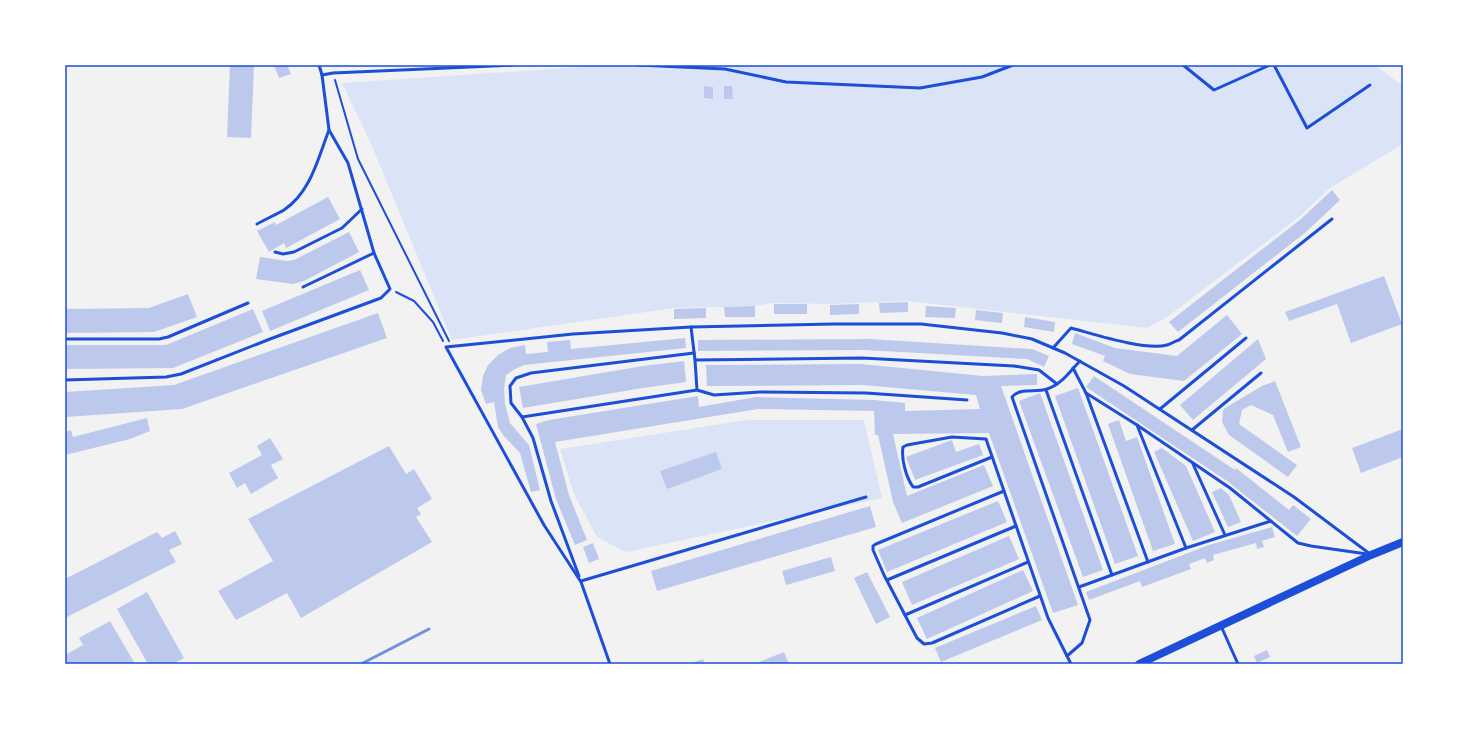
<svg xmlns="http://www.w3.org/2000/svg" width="1468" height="729" font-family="'DejaVu Sans',sans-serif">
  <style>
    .green { fill: #dbe4f7 }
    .building { fill: #bdc9ec }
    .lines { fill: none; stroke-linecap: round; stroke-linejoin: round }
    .path { stroke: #1d4ed8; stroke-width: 2 }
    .service { stroke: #1d4ed8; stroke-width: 3 }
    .secondary { stroke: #1d4ed8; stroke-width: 8 }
    .rail { stroke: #7290e2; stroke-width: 3 }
    .neatline { fill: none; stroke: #1d4ed8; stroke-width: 1.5 }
  </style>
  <rect width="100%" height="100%" fill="#f2f2f2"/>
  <g class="green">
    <polygon points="581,65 1375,65 1403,86 1403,144 1330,188 1299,217 1167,317 1147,328 907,301 831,304 774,303 754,306 674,308 452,340 371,144 342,83 581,67"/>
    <polygon points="747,420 864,420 882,498 626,552 597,537 574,494 560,449"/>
  </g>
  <g class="building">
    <polygon points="230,65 254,65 251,138 227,137"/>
    <polygon points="274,65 287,65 291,74 279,78"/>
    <polygon points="704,86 713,87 713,99 704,98"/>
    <polygon points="724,86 732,86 733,99 724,99"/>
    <polygon points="1332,190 1340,200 1306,232 1178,332 1169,322 1301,219"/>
    <polygon points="328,197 340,219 286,248 284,243 269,252 257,231 275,222 276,225"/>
    <polygon points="349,232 359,252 304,281 293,284 256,279 260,257 287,261 294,260"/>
    <polygon points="360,270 369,290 270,331 262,311"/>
    <polygon points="1384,276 1402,324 1351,343 1337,304 1289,321 1285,312"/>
    <polygon points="188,294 197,317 154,332 65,333 65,309 149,308"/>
    <polygon points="908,302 908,312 880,313 879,303"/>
    <rect x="774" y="304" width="33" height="10"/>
    <polygon points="859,304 859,314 830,315 830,305"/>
    <polygon points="755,306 755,317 725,317 724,307"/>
    <polygon points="926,306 956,308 955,318 925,317"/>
    <polygon points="706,308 706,318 674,319 674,309"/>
    <polygon points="253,309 263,332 173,368 65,369 65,345 166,345"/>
    <polygon points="976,310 1003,313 1002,323 975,320"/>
    <polygon points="378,313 387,338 182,409 65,417 65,392 174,385"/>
    <polygon points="1227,315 1242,334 1184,381 1130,374 1103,361 1105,356 1072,344 1075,333 1115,348 1177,356"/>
    <polygon points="1025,317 1055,322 1054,332 1024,327"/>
    <polygon points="685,338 686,348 524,365 515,369 506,375 504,389 505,404 510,423 529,445 540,490 531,492 520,453 504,436 498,427 494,402 486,404 481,390 483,376 488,365 498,355 510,348 525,345 526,354 548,352 547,342 570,340 571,349"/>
    <polygon points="869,339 1032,349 1049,356 1044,367 1027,359 864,350 698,351 698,340"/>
    <polygon points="1258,339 1266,359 1193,420 1180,405"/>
    <polygon points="684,361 686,382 643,388 523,408 519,387 643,366"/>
    <polygon points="861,364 983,376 1037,374 1037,385 1001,386 1078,605 1053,613 989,433 893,434 907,496 984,465 993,486 902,523 893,502 878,435 875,435 874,411 758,409 555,442 569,495 587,540 575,545 556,499 536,424 549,420 698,396 699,407 756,397 874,400 905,403 905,411 980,409 976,395 863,385 707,386 706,365"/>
    <polygon points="1094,376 1235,470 1236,468 1289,510 1293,505 1311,519 1297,536 1227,481 1086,387"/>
    <polygon points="1275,381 1301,447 1288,452 1273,415 1251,405 1242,410 1239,424 1297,465 1288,477 1229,435 1222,422 1223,411 1225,408 1262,386"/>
    <polygon points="1078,388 1138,556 1115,564 1055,396"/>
    <polygon points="1040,393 1103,570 1083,577 1019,401"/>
    <polygon points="147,418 150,431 130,439 65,455 65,432 71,430 73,437"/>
    <polygon points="1119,420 1126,441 1137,437 1175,544 1153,551 1108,424"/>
    <polygon points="1403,429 1403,457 1361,473 1352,448"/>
    <polygon points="270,438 283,459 271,465 278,478 251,494 245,483 237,488 229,473 262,455 257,446"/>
    <polygon points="952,440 956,452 979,444 983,455 915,480 906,457"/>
    <polygon points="389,446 406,474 414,469 432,499 417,508 421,514 416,517 432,542 301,618 287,593 236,620 218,591 273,561 248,519"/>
    <polygon points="1162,448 1186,466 1215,532 1193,541 1154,452"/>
    <polygon points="716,452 722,469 667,489 660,471"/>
    <polygon points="1221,488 1229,495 1241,522 1228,527 1212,492"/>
    <polygon points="998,501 1007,522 887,572 878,550"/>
    <polygon points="870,506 876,527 657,591 651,571"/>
    <polygon points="1272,527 1275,537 1262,541 1264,547 1257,549 1256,543 1213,555 1214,560 1207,563 1205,558 1189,564 1191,569 1142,587 1140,581 1089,600 1086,592 1209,545"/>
    <polygon points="175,531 182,544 169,550 176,562 65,618 65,579 157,532 162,538"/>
    <polygon points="1009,536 1019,559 912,605 902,582"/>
    <polygon points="593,543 599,559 589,563 583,547"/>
    <polygon points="831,557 835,571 786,585 782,571"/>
    <polygon points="1023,570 1033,591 927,639 917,618"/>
    <polygon points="867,572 890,617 876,624 854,578"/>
    <polygon points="147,592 184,658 173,664 148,664 117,609"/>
    <polygon points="1036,606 1042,620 941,662 935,648"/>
    <polygon points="110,621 135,664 65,664 65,655 83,645 79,638"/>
    <polygon points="1267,650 1270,657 1257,663 1254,656"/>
    <polygon points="784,652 789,664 754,664"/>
    <polygon points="703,659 705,664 689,664"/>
  </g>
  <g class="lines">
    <g class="path">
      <polyline points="335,80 358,159 449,341"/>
      <polyline points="396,292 414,301 433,322 443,341"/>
    </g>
    <g class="service">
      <polyline points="638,65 725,69 786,82 920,88 982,77 1013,65"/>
      <polyline points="1183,65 1214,90 1270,65"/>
      <polyline points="1274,65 1307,128 1370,85"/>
      <polyline points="322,75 333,73 513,65"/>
      <path d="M257 224C266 219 275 215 284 210 311 192 318 158 329 130"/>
      <polyline points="275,252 283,254 294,252 342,228 362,209"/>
      <polyline points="303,287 374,253"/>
      <polyline points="691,327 695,360 697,390 714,395 760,392 866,393 967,400"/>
      <polyline points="65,339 159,339 168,337 248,303"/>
      <path d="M1053 348 1071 328C1094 334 1145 351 1167 345 1171 344 1175 341 1179 340L1332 219"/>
      <polyline points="695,360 862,358 1014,366 1039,370 1057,384"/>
      <polyline points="1073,368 1086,393 1137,425 1230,488 1298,543 1311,546 1367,554"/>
      <polyline points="65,380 166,377 181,374 270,339 381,298 390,289 374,253 348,163 329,130 322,75 319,65"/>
      <polyline points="1046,390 1112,575"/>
      <polyline points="1086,393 1148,562"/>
      <polyline points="1160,409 1246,338"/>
      <polyline points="522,417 697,390"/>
      <polyline points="1137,425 1186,548"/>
      <polyline points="1192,430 1261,373"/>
      <path d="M992 457 918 487H913C906 477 901 459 903 447L907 445 952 437 986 439 1048 618 1071 664"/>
      <polyline points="1193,464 1225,535"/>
      <polyline points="1004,491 876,544 873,546 873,550 884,575 917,638 924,644 932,643 1040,596"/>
      <polyline points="579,576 551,501 533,438 522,417 511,403 510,386 516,378 531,373 694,353"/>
      <polyline points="887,580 1016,526"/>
      <polyline points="581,581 866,497"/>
      <polyline points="1079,587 1186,548 1271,521"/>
      <polyline points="905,615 1028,562"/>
      <polyline points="1221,626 1238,664"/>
      <path d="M1067 656 1082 643 1090 620 1012 397C1021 387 1035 393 1047 389 1061 385 1070 371 1080 361"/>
      <polyline points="610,664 581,582 544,525 446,347 573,334 691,327 834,324 921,324 1002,333 1032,339 1065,353 1124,386 1294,497 1370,554"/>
    </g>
    <polyline class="secondary" points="1139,664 1371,555 1403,542"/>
    <polyline class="rail" points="361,664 429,629"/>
  </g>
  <rect width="1468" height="729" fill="none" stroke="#ffffff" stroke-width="132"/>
  <rect x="66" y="66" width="1336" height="597" class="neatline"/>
</svg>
